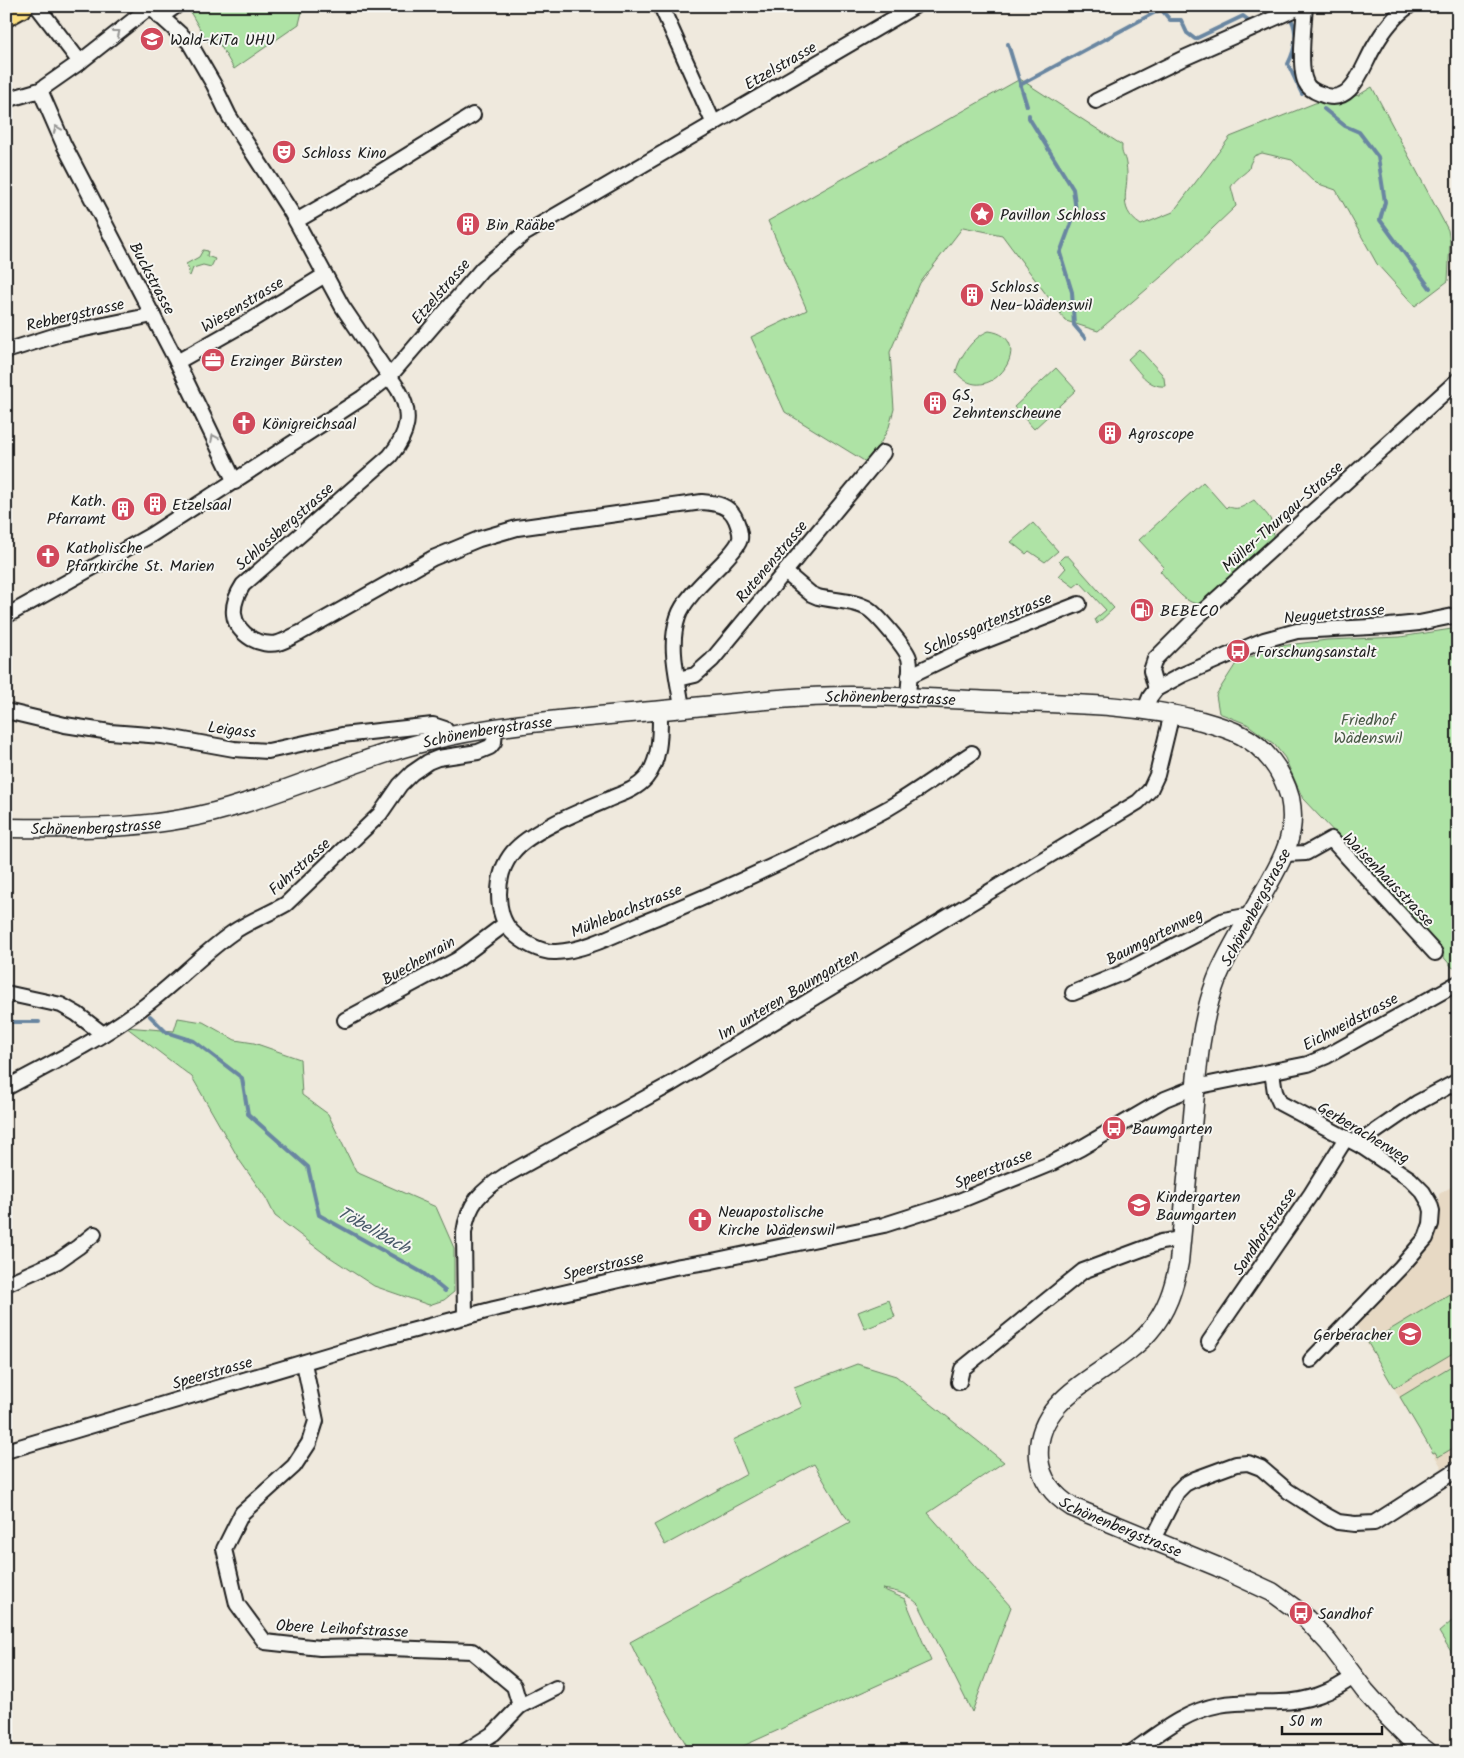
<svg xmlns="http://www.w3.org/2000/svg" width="1464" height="1758" font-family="Kalam,sans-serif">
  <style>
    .built { fill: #e7d9c4 }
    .green { fill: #aee3a5; stroke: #658060 }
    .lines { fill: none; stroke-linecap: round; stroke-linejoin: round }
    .stream { stroke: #6986a1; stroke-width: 4 }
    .minor-casing { stroke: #1c1c1c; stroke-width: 18 }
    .tertiary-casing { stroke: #1c1c1c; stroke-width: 21 }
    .primary-casing { stroke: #1c1c1c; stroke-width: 26 }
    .minor { stroke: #f6f6f2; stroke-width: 14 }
    .tertiary { stroke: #f6f6f2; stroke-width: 18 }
    .primary { stroke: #fde080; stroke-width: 22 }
    .oneway { stroke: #949492 }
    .labels { text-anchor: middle; stroke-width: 4; stroke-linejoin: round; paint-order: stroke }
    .poi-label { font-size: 16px; fill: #1c1c1c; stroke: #f6f6f2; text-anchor: start }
    .street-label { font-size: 16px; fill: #1c1c1c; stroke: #f6f6f2 }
    .park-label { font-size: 16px; fill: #485845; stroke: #f6f6f2 }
    .water-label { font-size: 18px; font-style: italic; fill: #495a69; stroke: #f6f6f2 }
  </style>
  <rect width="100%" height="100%" fill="#efe9dd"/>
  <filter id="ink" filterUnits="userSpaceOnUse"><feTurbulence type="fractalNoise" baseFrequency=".02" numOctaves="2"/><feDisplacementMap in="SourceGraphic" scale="10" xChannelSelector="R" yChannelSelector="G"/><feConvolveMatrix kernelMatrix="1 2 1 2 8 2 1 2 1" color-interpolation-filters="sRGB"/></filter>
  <g filter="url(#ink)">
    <polygon class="built" points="1458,1183 1458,1458 1442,1468 1356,1325 1436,1236 1439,1194"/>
    <g class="green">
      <polygon points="199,6 299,6 302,12 299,24 234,69 216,38 207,41 189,10"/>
      <path d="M1020 79 1122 145C1121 156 1125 155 1126 164 1131 189 1114 207 1141 225L1173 212 1230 137 1315 103 1359 95 1372 87 1448 230 1450 242 1448 281 1415 306 1377 264 1336 190 1316 183 1292 160 1262 153 1254 156 1250 164 1249 169C1242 176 1236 178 1231 187L1236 206 1168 271 1098 331 1066 321 1002 235 963 227 920 283 890 352 894 409 889 427 881 442 866 462 785 412 751 337 807 310 768 221Z"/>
      <polygon points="203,250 208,251 207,256 215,259 211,267 203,265 193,268 190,276 188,275 189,270 186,264 199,257"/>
      <path d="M989 331C1041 338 988 413 956 372 959 357 974 336 989 331Z"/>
      <path d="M1139 349 1162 374 1164 378 1165 386C1148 388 1138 370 1128 359Z"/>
      <polygon points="1056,368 1076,390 1034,429 1014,407"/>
      <path d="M1203 482 1226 508 1228 506C1238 512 1245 505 1254 500 1266 514 1282 525 1269 544L1201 604C1184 605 1171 583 1160 571L1164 567 1139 540Z"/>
      <polygon points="1033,523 1058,551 1045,562 1029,551 1026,554 1011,542"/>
      <polygon points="1064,556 1068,556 1113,607 1114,608 1097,624 1095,619 1106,610 1080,582 1074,587 1059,576 1066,568 1059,561"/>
      <polygon points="1458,628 1458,967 1453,968 1340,838 1303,799 1285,758 1274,744 1247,724 1219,713 1216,695 1237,662 1280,646 1327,640 1400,637"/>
      <polygon points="178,1018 203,1022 235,1040 254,1043 300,1059 302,1095 328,1114 356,1172 436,1207 454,1248 454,1292 444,1300 429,1305 374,1286 325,1254 275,1216 266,1198 240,1161 192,1077 126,1027 174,1031"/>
      <polygon points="1451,1293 1458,1304 1458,1350 1394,1388 1368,1343"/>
      <polygon points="889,1300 895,1317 865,1329 858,1312"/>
      <polygon points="1458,1362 1458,1445 1438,1457 1435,1452 1433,1453 1400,1397"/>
      <path d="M857 1364 896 1376 1004 1462 928 1513 1011 1607 972 1712 919 1605C908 1594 898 1591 882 1589L905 1599 931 1661 730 1752H696L687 1746 640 1663 630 1642 850 1522 843 1513 814 1464 665 1545 654 1525 747 1474 733 1440 802 1407 794 1388Z"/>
      <polygon points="1458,1616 1458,1663 1439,1632"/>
    </g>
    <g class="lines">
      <g class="stream">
        <polyline points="1264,15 1282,6"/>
        <path d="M1291 19C1299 34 1295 50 1288 64L1302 94"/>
        <polyline points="1008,44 1027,106"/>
        <polyline points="1020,85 1161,9 1170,20 1181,20 1187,33 1195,39 1243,16 1251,22 1253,21"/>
        <polyline points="1324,109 1345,126 1359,132 1378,157 1385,202 1380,220 1430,288"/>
        <polyline points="1029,115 1029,118 1073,189 1076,210 1060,253 1072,292 1074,325 1085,338"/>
        <polyline points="150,1016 166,1032 194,1041 242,1078 248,1114 308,1167 319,1215 423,1273 445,1291"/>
        <polyline points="6,1022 39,1022"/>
      </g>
      <g class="minor-casing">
        <g id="minor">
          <polyline points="37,6 80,62"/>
          <path d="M149 6 189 42 214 85 229 116 291 212 342 306 398 389C413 414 408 434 390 456L243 585C230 605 229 625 252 639 259 643 270 645 278 643 286 641 293 636 300 633L433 558 479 539 517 528 702 502C716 503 730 505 736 520 738 525 741 534 740 539 738 547 729 555 724 561 710 576 684 598 678 617 668 647 678 678 682 708"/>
          <polyline points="661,6 714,124"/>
          <path d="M1305 6C1304 24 1298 69 1306 83 1308 88 1315 92 1321 94 1352 108 1362 67 1374 47 1383 31 1394 16 1409 6"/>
          <polyline points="160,17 176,6"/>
          <polyline points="40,90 64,145 177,362 235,482"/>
          <polyline points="6,100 40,90 80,62 150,7"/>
          <polyline points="1096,101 1184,58 1302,6"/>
          <polyline points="296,221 366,181 473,115"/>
          <polyline points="6,351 60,334 153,315"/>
          <polyline points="177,362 253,319 325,275"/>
          <path d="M785 572 811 594 818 597C834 601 852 600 867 608 876 613 906 648 909 658 912 668 908 687 908 697"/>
          <polyline points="6,616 151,535 362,398 389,377 482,269 524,234 915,6"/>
          <polyline points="909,676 969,647 1079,604"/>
          <polyline points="678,679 695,675 712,660 883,453"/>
          <polyline points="1156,689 1151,671 1155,659 1198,616 1458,380"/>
          <polyline points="1145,709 1150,697 1156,689 1182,675 1264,640 1297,631 1389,626 1419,623 1458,615"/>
          <polyline points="6,711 65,725 110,732 162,736 234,749 268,751 342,735 433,725 445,729 449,736"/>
          <path d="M660 711C660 733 661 759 646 778 636 790 620 794 607 800 581 811 530 831 513 852 503 864 499 879 499 894 499 908 502 922 512 932 522 942 541 953 556 952 584 951 616 934 642 923 703 899 763 871 823 842 843 831 865 821 885 810 915 793 943 772 972 753"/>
          <polyline points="1285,854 1306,853 1331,839 1435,953"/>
          <polyline points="6,993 61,1005 77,1014 103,1034"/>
          <polyline points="1073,993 1122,973 1224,920 1251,915"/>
          <polyline points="345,1020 457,960 505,924"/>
          <polyline points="1272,1072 1275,1092 1280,1103 1361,1146 1410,1179 1423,1192 1430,1204 1432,1211 1431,1224 1426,1238 1401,1267 1311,1360"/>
          <path d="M6 1088C50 1064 95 1042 135 1013 170 989 198 957 232 933 249 921 269 914 286 904L380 814 400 785 412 773 428 762 438 758 478 752 490 747 494 742 495 729"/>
          <polyline points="1361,1146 1366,1138 1417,1103 1458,1081"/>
          <polyline points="6,1284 58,1261 78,1247 94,1234"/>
          <path d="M465 1317 464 1233C468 1203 481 1191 506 1175L671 1084 1138 802 1150 790 1157 775 1172 713"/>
          <polyline points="1209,1342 1311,1194 1346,1138"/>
          <polyline points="304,1363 316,1421 309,1443 294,1466 242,1513 224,1549 237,1604 265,1642 320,1648 362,1647 472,1651 514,1686 520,1706 494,1733 464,1752"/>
          <polyline points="959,1382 962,1369 1083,1271 1161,1242 1181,1239"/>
          <polyline points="6,1451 388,1337 494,1309 675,1267 712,1261 884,1225 959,1201 1052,1163 1081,1148 1165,1099 1195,1087 1308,1064 1327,1056 1458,983"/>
          <polyline points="1152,1541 1177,1492 1185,1484 1195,1479 1236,1464 1248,1463 1261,1468 1288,1491 1327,1516 1338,1522 1355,1524 1374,1523 1458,1469"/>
          <polyline points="520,1706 556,1688"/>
          <path d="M1132 1752C1159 1733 1186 1711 1219 1705 1239 1701 1259 1703 1280 1702 1305 1702 1334 1692 1354 1676"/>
        </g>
      </g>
      <g class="tertiary-casing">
        <g id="tertiary">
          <path id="s1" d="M6 828C88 829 163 830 242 804 312 782 378 751 450 736 513 723 578 718 641 712 711 706 781 696 851 696 906 696 961 700 1016 702 1078 704 1138 705 1198 720 1212 724 1227 728 1241 735 1265 747 1283 772 1290 798 1298 835 1281 862 1264 892 1248 921 1228 950 1216 981 1200 1023 1197 1071 1193 1116 1188 1165 1184 1213 1179 1262 1174 1288 1167 1311 1149 1332 1113 1374 1034 1393 1039 1458 1041 1480 1054 1496 1072 1507L1218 1567 1272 1592 1301 1613 1328 1642 1365 1691 1389 1718 1407 1736 1428 1752"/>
        </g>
      </g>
      <g class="primary-casing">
        <polyline id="primary" points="6,15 22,6"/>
      </g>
      <use href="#minor" class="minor"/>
      <use href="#tertiary" class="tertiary"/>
      <use href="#primary" class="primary"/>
    </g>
    <defs><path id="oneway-chevron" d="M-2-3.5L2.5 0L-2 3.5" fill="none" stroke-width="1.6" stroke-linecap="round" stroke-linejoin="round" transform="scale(1.25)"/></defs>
    <g class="oneway">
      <use href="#oneway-chevron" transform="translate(117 33) rotate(-38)"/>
      <use href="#oneway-chevron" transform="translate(57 129) rotate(-113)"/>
      <use href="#oneway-chevron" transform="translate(214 438) rotate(-116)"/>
    </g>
  </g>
  <defs>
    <g id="school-disc" transform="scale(1.25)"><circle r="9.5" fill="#d1495b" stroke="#f6f6f2"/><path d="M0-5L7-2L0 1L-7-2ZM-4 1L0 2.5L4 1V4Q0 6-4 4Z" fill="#fff"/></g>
    <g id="theatre-disc" transform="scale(1.25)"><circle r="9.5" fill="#d1495b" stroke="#f6f6f2"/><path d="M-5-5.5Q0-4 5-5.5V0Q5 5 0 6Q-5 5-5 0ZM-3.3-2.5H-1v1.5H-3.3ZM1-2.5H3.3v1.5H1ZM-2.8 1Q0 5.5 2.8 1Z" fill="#fff"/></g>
    <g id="sight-disc" transform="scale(1.25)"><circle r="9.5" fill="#d1495b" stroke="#f6f6f2"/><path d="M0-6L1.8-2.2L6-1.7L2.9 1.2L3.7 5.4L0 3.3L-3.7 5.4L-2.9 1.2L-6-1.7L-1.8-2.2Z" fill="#fff"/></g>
    <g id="building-disc" transform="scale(1.25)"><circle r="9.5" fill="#d1495b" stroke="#f6f6f2"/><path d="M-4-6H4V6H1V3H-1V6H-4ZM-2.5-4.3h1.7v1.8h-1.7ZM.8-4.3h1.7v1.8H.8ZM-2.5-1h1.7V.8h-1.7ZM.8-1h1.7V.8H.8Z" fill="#fff"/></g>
    <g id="office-disc" transform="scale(1.25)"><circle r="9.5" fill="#d1495b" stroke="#f6f6f2"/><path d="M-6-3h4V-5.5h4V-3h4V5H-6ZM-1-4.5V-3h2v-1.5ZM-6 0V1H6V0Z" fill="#fff"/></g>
    <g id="church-disc" transform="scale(1.25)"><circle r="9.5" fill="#d1495b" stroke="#f6f6f2"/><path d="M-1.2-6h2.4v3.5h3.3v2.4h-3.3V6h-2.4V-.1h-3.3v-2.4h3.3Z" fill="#fff"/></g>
    <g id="fuel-disc" transform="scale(1.25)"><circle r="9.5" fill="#d1495b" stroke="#f6f6f2"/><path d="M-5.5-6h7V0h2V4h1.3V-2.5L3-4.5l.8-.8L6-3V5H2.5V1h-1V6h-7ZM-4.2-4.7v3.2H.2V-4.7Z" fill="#fff"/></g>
    <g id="bus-disc" transform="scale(1.25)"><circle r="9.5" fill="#d1495b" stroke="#f6f6f2"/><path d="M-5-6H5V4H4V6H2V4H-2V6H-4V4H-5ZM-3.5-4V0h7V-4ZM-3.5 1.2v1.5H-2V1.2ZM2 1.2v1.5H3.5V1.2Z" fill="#fff"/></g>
  </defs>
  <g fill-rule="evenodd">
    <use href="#school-disc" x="152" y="39"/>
    <use href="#theatre-disc" x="284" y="152"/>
    <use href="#sight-disc" x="982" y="214"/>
    <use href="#building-disc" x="468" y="224"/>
    <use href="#building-disc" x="972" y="295"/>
    <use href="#office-disc" x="213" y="360"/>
    <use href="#building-disc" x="935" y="403"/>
    <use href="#church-disc" x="244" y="423"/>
    <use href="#building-disc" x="1110" y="433"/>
    <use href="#building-disc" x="155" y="504"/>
    <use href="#building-disc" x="123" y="509"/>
    <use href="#church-disc" x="48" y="556"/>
    <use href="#fuel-disc" x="1142" y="610"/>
    <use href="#bus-disc" x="1238" y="651"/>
    <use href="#bus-disc" x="1114" y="1128"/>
    <use href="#school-disc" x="1139" y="1205"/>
    <use href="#church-disc" x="700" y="1220"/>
    <use href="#school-disc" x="1410" y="1334"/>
    <use href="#bus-disc" x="1301" y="1613"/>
  </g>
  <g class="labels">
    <g class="poi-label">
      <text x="170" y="45">Wald-KiTa UHU</text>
      <text x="302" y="158">Schloss Kino</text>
      <text x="1000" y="220">Pavillon Schloss</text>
      <text x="486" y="230">Bin Rääbe</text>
      <text x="990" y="292">Schloss<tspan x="990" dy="18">Neu-Wädenswil</tspan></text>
      <text x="230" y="366">Erzinger Bürsten</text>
      <text x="952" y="400">GS,<tspan x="952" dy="18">Zehntenscheune</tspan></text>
      <text x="262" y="429">Königreichsaal</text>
      <text x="1128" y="439">Agroscope</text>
      <text x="106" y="506" text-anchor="end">Kath.<tspan x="106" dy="18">Pfarramt</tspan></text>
      <text x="172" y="510">Etzelsaal</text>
      <text x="66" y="553">Katholische<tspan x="66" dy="18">Pfarrkirche St. Marien</tspan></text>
      <text x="1160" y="616">BEBECO</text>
      <text x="1256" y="657">Forschungsanstalt</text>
      <text x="1132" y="1134">Baumgarten</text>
      <text x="1156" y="1202">Kindergarten<tspan x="1156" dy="18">Baumgarten</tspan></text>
      <text x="718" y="1217">Neuapostolische<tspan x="718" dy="18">Kirche Wädenswil</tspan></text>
      <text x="1392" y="1340" text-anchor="end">Gerberacher</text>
      <text x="1318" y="1619">Sandhof</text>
    </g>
    <g class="street-label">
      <text transform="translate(780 65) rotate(-30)" y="6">Etzelstrasse</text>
      <text transform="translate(153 278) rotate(62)" y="6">Buckstrasse</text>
      <text transform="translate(440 291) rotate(-49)" y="6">Etzelstrasse</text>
      <text transform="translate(242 304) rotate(-31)" y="6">Wiesenstrasse</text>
      <text transform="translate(75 314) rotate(-13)" y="6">Rebbergstrasse</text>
      <text transform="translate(1282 516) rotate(-42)" y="6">Müller-Thurgau-Strasse</text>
      <text transform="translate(284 526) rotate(-41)" y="6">Schlossbergstrasse</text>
      <text transform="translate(771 561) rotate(-50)" y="6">Rutenenstrasse</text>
      <text transform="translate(1334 613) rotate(-5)" y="6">Neuguetstrasse</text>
      <text transform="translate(987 623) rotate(-23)" y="6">Schlossgartenstrasse</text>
      <text dy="6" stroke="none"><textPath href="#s1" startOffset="900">Schönenbergstrasse</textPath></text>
      <text transform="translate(232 729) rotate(7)" y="6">Leigass</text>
      <text dy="6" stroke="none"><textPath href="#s1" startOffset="495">Schönenbergstrasse</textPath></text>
      <text dy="6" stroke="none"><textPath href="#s1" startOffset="90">Schönenbergstrasse</textPath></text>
      <text transform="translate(299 866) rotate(-42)" y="6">Fuhrstrasse</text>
      <text transform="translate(1389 879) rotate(46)" y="6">Waisenhausstrasse</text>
      <text transform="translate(1255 907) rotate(-62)" y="6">Schönenbergstrasse</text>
      <text transform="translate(626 910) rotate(-22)" y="6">Mühlebachstrasse</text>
      <text transform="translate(1154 936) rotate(-27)" y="6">Baumgartenweg</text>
      <text transform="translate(418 960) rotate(-30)" y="6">Buechenrain</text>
      <text transform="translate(788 994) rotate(-31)" y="6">Im unteren Baumgarten</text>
      <text transform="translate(1350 1021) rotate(-28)" y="6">Eichweidstrasse</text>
      <text transform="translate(1364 1132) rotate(31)" y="6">Gerberacherweg</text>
      <text transform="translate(993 1168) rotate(-22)" y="6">Speerstrasse</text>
      <text transform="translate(1264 1231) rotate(-56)" y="6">Sandhofstrasse</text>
      <text transform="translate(603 1265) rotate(-13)" y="6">Speerstrasse</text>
      <text transform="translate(212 1372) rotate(-16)" y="6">Speerstrasse</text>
      <text dy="6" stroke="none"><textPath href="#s1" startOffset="2188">Schönenbergstrasse</textPath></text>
      <text transform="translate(342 1628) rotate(3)" y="6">Obere Leihofstrasse</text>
    </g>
    <g class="park-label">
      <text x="1368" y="725">Friedhof<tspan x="1368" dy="18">Wädenswil</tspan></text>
    </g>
    <g class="water-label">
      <text transform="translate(374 1230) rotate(29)" y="6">Töbelibach</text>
    </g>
  </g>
  <rect width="1464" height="1758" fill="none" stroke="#f6f6f2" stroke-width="25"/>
  <rect x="12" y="12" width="1439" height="1733" fill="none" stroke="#1c1c1c" stroke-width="2" filter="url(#ink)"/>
  <path d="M1282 1726v8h100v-8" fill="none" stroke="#1c1c1c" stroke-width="2.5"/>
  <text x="1289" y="1726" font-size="15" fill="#1c1c1c" stroke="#f6f6f2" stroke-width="4" paint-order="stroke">50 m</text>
</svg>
